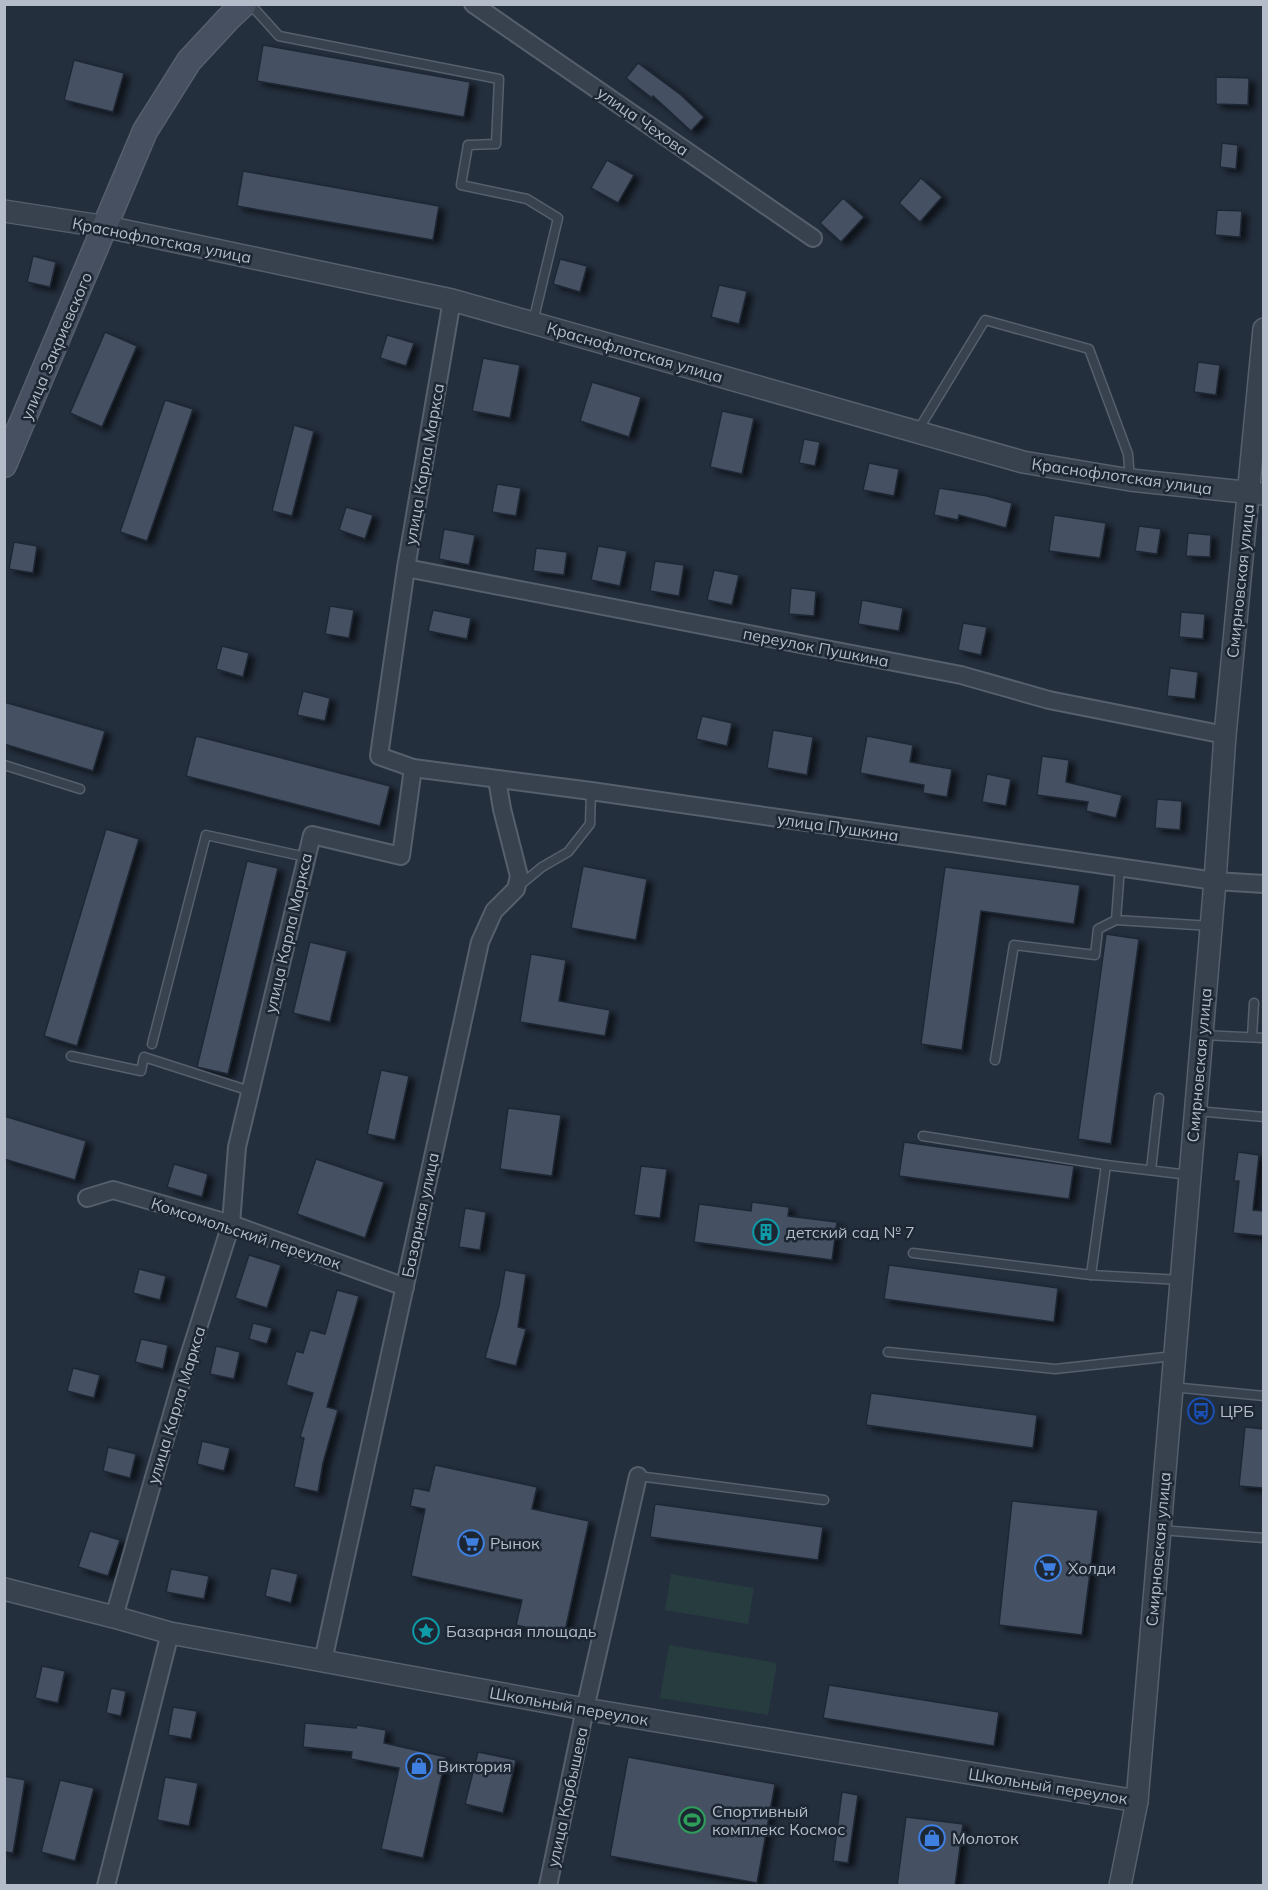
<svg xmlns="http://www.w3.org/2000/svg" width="1268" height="1890" font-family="Mulish,sans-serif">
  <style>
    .pitch { fill: #263c3f }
    .building { fill: #455162; stroke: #1f2835; stroke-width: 1.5; filter: url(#shadow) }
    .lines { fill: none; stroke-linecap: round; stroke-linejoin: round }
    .service-casing { stroke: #565f6c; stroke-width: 11 }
    .minor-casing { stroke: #565f6c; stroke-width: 20 }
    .tertiary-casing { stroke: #565f6c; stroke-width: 24 }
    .secondary-casing { stroke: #565f6c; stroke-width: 27 }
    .service { stroke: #38414e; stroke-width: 8 }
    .minor { stroke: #38414e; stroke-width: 16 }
    .tertiary { stroke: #38414e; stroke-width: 21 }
    .secondary { stroke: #465061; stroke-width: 24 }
    .labels { text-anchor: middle; stroke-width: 5; stroke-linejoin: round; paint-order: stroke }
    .street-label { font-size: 16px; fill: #b4bcc9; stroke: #1d2633 }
    .poi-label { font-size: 16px; fill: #b4bcc9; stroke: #1d2633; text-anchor: start }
  </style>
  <defs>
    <filter id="shadow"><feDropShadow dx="6" dy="4" stdDeviation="3" flood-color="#0009"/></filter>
  </defs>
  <rect width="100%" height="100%" fill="#242f3e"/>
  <g class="pitch">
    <polygon points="671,1574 754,1588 748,1624 665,1610"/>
    <polygon points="669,1645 777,1663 768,1715 660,1698"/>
  </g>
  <g class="building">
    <polygon points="263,45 470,82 464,117 257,81"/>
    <polygon points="74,60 124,73 113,112 64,100"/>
    <polygon points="638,63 681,95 704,117 691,131 653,96 652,98 626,78"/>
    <polygon points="1216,77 1249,78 1248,105 1216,104"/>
    <polygon points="1222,143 1238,145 1236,169 1220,167"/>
    <polygon points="607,160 634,175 618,203 591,188"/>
    <polygon points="243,171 439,206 433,240 237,206"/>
    <polygon points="921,178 942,197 920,222 899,203"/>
    <polygon points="843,198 864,217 841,242 820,223"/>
    <polygon points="1217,210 1242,211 1240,237 1215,235"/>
    <polygon points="33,256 56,262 50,287 27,282"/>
    <polygon points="560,259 587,266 580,292 553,284"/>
    <polygon points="719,285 747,291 739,324 711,317"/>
    <polygon points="105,332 137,346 102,427 70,413"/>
    <polygon points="387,335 414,343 406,366 380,358"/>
    <polygon points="483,358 520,365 510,418 472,411"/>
    <polygon points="1198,362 1220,365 1216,395 1194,392"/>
    <polygon points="592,382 641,397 629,437 580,421"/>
    <polygon points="165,400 193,409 147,541 120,532"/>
    <polygon points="722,411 754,418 742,474 710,467"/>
    <polygon points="294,425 314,431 292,516 272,511"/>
    <polygon points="804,439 820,442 815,466 799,463"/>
    <polygon points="869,463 899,469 894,496 863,490"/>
    <polygon points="497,484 521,488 516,516 492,512"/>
    <polygon points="939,488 987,496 1012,503 1006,528 959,515 958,520 934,515"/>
    <polygon points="346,507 373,515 365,539 339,530"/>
    <polygon points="1054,515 1106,523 1100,558 1049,551"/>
    <polygon points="1139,526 1161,529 1157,554 1135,551"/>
    <polygon points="444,529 475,535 469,565 439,559"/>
    <polygon points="1188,533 1211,535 1210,557 1186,556"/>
    <polygon points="14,542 37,546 33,573 9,569"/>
    <polygon points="598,546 627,551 620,586 591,580"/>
    <polygon points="536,548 567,552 564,575 533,571"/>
    <polygon points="655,561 684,565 679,596 650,591"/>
    <polygon points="714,570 739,575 732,605 707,600"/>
    <polygon points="791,588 816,591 814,616 789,614"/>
    <polygon points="862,600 903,608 899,631 858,624"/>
    <polygon points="330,606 354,610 349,638 325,634"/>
    <polygon points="433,610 471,618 467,639 428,631"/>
    <polygon points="1181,612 1205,614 1203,639 1179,637"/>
    <polygon points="963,623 987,627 981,655 958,650"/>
    <polygon points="222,646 249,653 243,677 216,669"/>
    <polygon points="1170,668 1198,672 1195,699 1167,696"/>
    <polygon points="303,691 330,698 325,721 297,715"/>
    <polygon points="4,702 105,731 93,771 4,744"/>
    <polygon points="702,716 732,723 727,746 696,739"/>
    <polygon points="773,730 813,737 807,775 767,768"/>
    <polygon points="196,736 390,786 380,826 186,776"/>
    <polygon points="867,736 913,745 910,762 952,769 947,797 923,793 924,785 860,773"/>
    <polygon points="1042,756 1069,760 1066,782 1122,795 1116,818 1086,811 1088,802 1037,795"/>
    <polygon points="987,774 1011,779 1006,806 982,802"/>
    <polygon points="1157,799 1182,801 1180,830 1155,828"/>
    <polygon points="106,829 139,839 77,1046 44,1036"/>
    <polygon points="247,861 278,868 228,1074 197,1067"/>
    <polygon points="583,866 647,879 636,940 571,928"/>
    <polygon points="945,867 1080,885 1074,924 981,911 962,1050 921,1044"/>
    <polygon points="1106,934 1139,939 1111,1144 1078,1139"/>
    <polygon points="310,942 347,951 330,1022 293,1013"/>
    <polygon points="531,954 566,960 559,1001 610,1010 605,1036 520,1022"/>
    <polygon points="381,1070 409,1076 395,1140 367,1134"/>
    <polygon points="508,1108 561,1115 552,1176 500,1169"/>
    <polygon points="4,1116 86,1141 75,1180 4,1159"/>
    <polygon points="904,1142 1074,1166 1069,1199 899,1176"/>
    <polygon points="1238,1152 1259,1155 1253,1210 1263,1211 1263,1236 1233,1233 1239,1181 1234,1181"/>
    <polygon points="316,1159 384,1182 365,1238 297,1214"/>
    <polygon points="174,1164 208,1174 202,1197 167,1187"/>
    <polygon points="641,1166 667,1169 660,1218 634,1215"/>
    <polygon points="752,1202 789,1207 788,1216 837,1222 832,1260 694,1242 699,1204 751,1211"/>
    <polygon points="465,1208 486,1212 480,1250 459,1247"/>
    <polygon points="249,1255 281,1265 267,1308 235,1298"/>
    <polygon points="889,1265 1058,1288 1054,1322 884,1299"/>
    <polygon points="139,1269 166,1276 160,1300 133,1293"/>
    <polygon points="505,1270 526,1274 518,1327 526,1329 516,1366 485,1358 499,1306"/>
    <polygon points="337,1290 359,1296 327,1407 338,1410 323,1463 318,1492 294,1487 304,1438 300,1437 313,1393 286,1385 296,1351 303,1353 310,1330 325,1334"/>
    <polygon points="253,1323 272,1328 267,1344 249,1339"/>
    <polygon points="141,1339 168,1345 163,1369 135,1362"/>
    <polygon points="216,1346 240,1352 234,1379 210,1374"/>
    <polygon points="73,1368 100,1375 94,1398 67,1391"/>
    <polygon points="871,1393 1037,1415 1033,1448 866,1425"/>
    <polygon points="1245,1427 1263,1429 1263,1488 1239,1486"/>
    <polygon points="202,1441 230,1448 224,1471 197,1464"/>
    <polygon points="108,1447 136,1454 130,1478 103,1471"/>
    <polygon points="435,1465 537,1487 532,1509 589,1521 564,1636 516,1625 522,1600 411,1576 425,1509 410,1506 414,1488 429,1491"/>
    <polygon points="1012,1501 1098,1510 1082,1635 999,1625"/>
    <polygon points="655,1504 823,1527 818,1560 650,1537"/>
    <polygon points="90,1531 120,1540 108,1576 78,1567"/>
    <polygon points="271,1568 298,1574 291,1603 265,1596"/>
    <polygon points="171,1569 209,1576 204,1599 166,1592"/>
    <polygon points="42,1666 65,1671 58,1703 35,1698"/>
    <polygon points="829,1685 999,1712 994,1746 823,1718"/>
    <polygon points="111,1688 126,1691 121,1716 106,1713"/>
    <polygon points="173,1707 197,1711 191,1739 168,1735"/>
    <polygon points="305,1723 356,1728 357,1725 386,1730 384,1743 446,1757 423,1858 381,1849 399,1768 351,1759 352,1752 303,1747"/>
    <polygon points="478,1752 516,1760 503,1813 465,1804"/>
    <polygon points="628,1757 775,1784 757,1883 610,1856"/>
    <polygon points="4,1776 25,1780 13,1853 4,1852"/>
    <polygon points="165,1777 198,1783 189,1826 157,1820"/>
    <polygon points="60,1780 94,1788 75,1861 41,1852"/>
    <polygon points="842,1792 858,1795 848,1863 833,1861"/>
    <polygon points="906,1817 963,1824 955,1886 897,1886"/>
  </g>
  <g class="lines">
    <g class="service-casing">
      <g id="service">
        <polyline points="250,4 279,36 499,79 496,144 468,145 461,185 527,199 558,218 533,322"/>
        <polyline points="917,432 985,320 1089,349 1128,454 1130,480"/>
        <polyline points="4,765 80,789"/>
        <polyline points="1120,867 1116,920 1211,926"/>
        <polyline points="519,886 542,867 568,852 590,824 591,791"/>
        <polyline points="1202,1035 1264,1038"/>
        <polyline points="1252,1037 1254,1003"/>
        <polyline points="152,1044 206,835 306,857"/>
        <polyline points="71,1056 141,1071 144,1057 250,1091"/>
        <polyline points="995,1060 1014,945 1095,955 1098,929 1116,920"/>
        <polyline points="1196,1111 1264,1117"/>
        <polyline points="923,1136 1106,1165"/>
        <polyline points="1151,1170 1159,1098"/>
        <polyline points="913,1253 1091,1275"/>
        <polyline points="1181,1280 1091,1275 1106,1165 1189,1175"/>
        <polyline points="888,1352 1055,1369 1174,1356"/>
        <polyline points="1172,1387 1264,1396"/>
        <polyline points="638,1476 824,1500"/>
        <polyline points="1160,1530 1264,1538"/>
      </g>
    </g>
    <g class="minor-casing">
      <g id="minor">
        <polyline points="473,4 813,238"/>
        <polyline points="406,568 961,675 1049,700 1225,735"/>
        <polyline points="413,768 591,791 1215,881 1264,884"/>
        <polyline points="87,1198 113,1190 231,1224 405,1287"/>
        <polyline points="114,1617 185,1369 231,1224 237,1147 312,835 401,856 413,768 379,756 406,568 452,300"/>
        <polyline points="323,1661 480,942 494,911 516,889 519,876 502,809 497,779"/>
        <polyline points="106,1886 170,1633"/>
        <polyline points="548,1886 585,1709 638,1476"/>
      </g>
    </g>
    <g class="tertiary-casing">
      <g id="tertiary">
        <polyline points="4,211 107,227 452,300 1023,462 1130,480 1263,494"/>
        <polyline points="4,1589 114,1617 170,1633 585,1709 1137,1801"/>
        <polyline points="1120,1886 1137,1801 1215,881 1225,735 1264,329"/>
      </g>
    </g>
    <g class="secondary-casing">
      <polyline id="secondary" points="4,465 145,131 189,61 228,19 244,4"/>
    </g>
    <use href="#service" class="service"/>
    <use href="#minor" class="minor"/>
    <use href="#tertiary" class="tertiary"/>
    <use href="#secondary" class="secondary"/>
  </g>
  <defs>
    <g id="building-ring" transform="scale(1.35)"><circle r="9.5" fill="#1d2633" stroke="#0f9aa8" stroke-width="1.5"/><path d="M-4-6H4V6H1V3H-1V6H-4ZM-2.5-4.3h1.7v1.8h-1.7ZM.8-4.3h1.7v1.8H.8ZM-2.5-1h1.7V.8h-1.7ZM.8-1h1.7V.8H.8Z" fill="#0f9aa8"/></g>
    <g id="bus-ring" transform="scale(1.35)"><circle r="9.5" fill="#1d2633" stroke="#1a4fb4" stroke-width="1.5"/><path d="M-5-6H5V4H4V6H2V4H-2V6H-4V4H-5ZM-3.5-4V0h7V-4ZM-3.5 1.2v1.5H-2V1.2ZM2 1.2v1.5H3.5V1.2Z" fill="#1a4fb4"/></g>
    <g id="supermarket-ring" transform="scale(1.35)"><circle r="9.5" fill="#1d2633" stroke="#3f7fe0" stroke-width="1.5"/><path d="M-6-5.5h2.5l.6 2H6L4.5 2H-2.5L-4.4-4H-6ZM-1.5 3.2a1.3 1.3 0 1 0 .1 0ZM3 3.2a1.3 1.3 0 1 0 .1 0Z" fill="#3f7fe0"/></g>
    <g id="sight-ring" transform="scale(1.35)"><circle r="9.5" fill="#1d2633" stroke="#0f9aa8" stroke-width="1.5"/><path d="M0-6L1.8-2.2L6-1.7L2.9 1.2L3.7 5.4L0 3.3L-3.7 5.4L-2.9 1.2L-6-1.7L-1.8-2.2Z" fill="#0f9aa8"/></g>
    <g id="shop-ring" transform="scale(1.35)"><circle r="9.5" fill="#1d2633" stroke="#3f7fe0" stroke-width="1.5"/><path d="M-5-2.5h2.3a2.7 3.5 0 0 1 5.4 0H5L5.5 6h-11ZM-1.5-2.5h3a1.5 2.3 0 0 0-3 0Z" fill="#3f7fe0"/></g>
    <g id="stadium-ring" transform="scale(1.35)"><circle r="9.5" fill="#1d2633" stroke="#2e9e5b" stroke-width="1.5"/><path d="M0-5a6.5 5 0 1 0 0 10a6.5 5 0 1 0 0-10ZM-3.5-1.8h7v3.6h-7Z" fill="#2e9e5b"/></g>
  </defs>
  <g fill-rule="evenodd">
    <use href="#building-ring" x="766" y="1232"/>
    <use href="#bus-ring" x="1201" y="1411"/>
    <use href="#supermarket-ring" x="471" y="1543"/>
    <use href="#supermarket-ring" x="1048" y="1568"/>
    <use href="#sight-ring" x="426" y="1631"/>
    <use href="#shop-ring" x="419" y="1766"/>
    <use href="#stadium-ring" x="692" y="1820"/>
    <use href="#shop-ring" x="932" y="1838"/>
  </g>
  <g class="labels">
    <g class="street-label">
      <text transform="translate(643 121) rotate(35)" y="6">улица Чехова</text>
      <text transform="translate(162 240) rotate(11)" y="6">Краснофлотская улица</text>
      <text transform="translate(56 346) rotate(-67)" y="6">улица Закриевского</text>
      <text transform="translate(635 352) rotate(16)" y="6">Краснофлотская улица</text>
      <text transform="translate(424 464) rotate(-80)" y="6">улица Карла Маркса</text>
      <text transform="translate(1122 476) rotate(8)" y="6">Краснофлотская улица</text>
      <text transform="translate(1240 581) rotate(-84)" y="6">Смирновская улица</text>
      <text transform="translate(816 647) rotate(11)" y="6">переулок Пушкина</text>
      <text transform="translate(838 827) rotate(8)" y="6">улица Пушкина</text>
      <text transform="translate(288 933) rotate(-77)" y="6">улица Карла Маркса</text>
      <text transform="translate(1199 1065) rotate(-85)" y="6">Смирновская улица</text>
      <text transform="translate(420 1215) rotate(-78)" y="6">Базарная улица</text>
      <text transform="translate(246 1233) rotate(18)" y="6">Комсомольский переулок</text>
      <text transform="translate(176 1405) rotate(-73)" y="6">улица Карла Маркса</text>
      <text transform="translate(1158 1549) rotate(-85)" y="6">Смирновская улица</text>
      <text transform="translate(569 1706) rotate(10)" y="6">Школьный переулок</text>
      <text transform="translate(1048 1786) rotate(9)" y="6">Школьный переулок</text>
      <text transform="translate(567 1797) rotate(-78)" y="6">улица Карбышева</text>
    </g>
    <g class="poi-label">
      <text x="786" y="1238">детский сад № 7</text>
      <text x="1220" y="1417">ЦРБ</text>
      <text x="490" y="1549">Рынок</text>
      <text x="1068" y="1574">Холди</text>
      <text x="446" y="1637">Базарная площадь</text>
      <text x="438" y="1772">Виктория</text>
      <text x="712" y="1817">Спортивный<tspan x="712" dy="18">комплекс Космос</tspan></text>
      <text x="952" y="1844">Молоток</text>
    </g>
  </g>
  <rect width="1268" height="1890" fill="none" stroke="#b4bcc9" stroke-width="12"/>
</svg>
